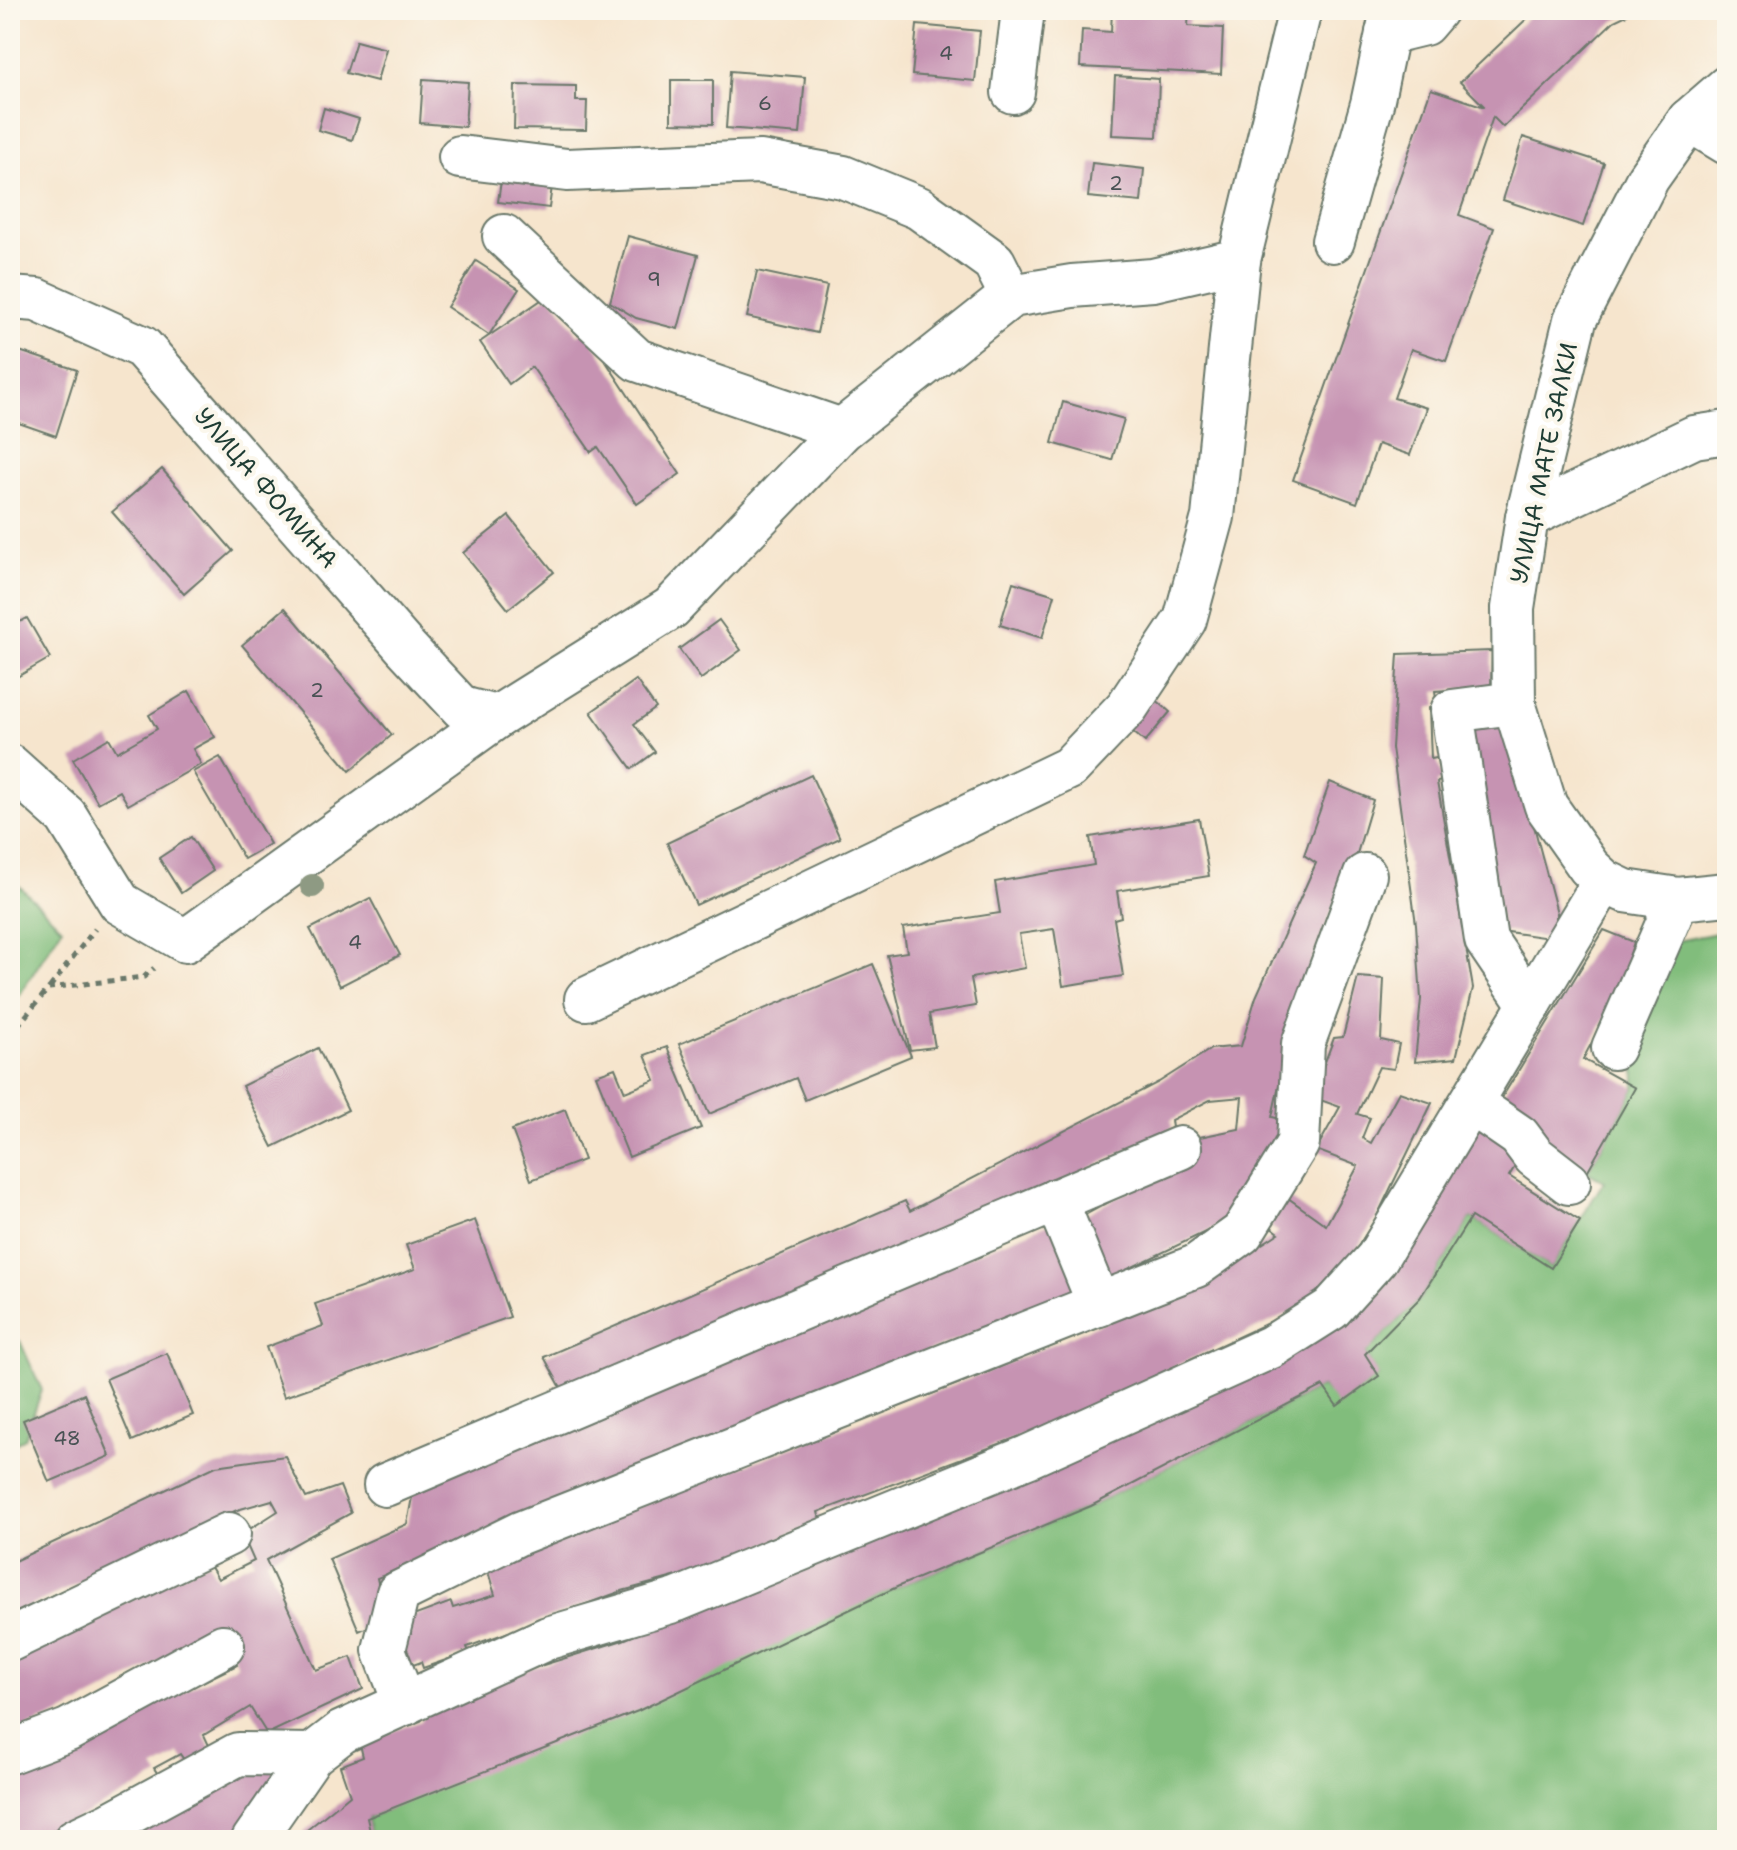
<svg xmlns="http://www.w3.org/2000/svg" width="1737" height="1850" font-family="'Shantell Sans',sans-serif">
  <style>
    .forest { fill: #81bd7b; stroke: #507d58; stroke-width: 2 }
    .building { fill: #c693b2 }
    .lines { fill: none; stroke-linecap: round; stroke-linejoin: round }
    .minor-casing { stroke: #6a786a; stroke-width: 46 }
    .path { stroke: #6a786a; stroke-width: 5; stroke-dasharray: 6 6; stroke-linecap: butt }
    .minor { stroke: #fff; stroke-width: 42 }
    .tree { fill: #8e9a83 }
    .labels { text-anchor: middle; stroke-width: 8; stroke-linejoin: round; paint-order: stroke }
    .number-label { font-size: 20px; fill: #495254 }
    .street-label { font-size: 24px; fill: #1f3d34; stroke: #fbf7ec }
  </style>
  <rect width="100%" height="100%" fill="#fbf7ec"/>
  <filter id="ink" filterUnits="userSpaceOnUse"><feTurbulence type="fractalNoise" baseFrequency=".0125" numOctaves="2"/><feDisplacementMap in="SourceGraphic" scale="16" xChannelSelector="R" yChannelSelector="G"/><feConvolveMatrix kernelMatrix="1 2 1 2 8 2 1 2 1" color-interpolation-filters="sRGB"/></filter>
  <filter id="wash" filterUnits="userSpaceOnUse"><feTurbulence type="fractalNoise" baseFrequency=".006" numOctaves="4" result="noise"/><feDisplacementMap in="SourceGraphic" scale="32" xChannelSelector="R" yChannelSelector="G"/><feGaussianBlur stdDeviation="1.8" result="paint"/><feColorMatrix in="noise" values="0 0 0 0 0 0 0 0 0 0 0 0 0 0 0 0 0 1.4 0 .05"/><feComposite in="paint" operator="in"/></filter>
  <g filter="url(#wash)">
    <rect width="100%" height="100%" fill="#f6e5cd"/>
    <g class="forest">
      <polygon points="10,877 62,928 10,1010"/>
      <polygon points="1727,931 1727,1840 372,1840 367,1818 899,1586 1091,1506 1323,1386 1338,1405 1378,1376 1365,1354 1420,1298 1471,1217 1551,1268 1604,1181 1587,1172 1635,1088 1634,1017 1672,942"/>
      <polygon points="10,1338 20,1341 42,1390 25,1438 10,1447"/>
    </g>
    <g id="blocks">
      <g class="building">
        <polygon points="1112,10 1189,10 1188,26 1223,28 1221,74 1080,67 1082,30 1111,32"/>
        <polygon points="1536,10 1637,10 1614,21 1503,127 1493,117 1459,215 1494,228 1446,361 1411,349 1394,398 1427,408 1410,455 1378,444 1357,503 1293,480 1431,89 1485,107 1460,82"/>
        <polygon points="917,25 980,31 975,81 912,75"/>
        <polygon points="356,41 386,49 377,81 346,73"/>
        <polygon points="730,71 805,77 800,134 726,128"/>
        <polygon points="1115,76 1159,79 1157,137 1112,135"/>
        <polygon points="423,79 468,82 465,127 420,123"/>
        <polygon points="671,80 713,80 713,124 671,123"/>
        <polygon points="515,85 576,86 576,101 587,101 586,130 514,129"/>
        <polygon points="324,108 359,119 352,140 318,130"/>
        <polygon points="1523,137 1604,163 1583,226 1503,200"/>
        <polygon points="1092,163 1144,169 1141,202 1088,197"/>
        <polygon points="502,173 553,179 549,208 498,202"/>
        <polygon points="628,236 698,255 678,329 636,318 610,302"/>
        <polygon points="476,261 519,289 489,335 447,307"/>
        <polygon points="757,271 827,286 817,333 747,317"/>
        <polygon points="550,294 578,335 585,330 680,474 637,504 598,447 591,452 532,367 509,384 480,342"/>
        <polygon points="10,348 77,370 56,436 10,420"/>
        <polygon points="1063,402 1124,419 1112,460 1052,443"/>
        <polygon points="162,469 233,551 184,594 112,512"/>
        <polygon points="509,516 554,572 508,609 463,553"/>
        <polygon points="1013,582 1055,595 1042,638 1000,625"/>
        <polygon points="10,605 20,622 27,618 50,658 10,681"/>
        <polygon points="285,608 392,735 350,771 242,645"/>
        <polygon points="719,620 741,650 701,679 679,649"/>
        <polygon points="1492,651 1491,687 1435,691 1437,706 1429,708 1431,759 1437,758 1442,781 1437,782 1473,988 1456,1058 1415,1062 1421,999 1416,924 1392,748 1398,654"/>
        <polygon points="636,680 656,708 634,724 655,752 632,769 591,712"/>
        <polygon points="189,691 215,737 193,749 201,764 128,805 120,791 98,803 73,759 109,738 117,752 157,729 149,715"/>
        <polygon points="1153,697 1170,712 1145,742 1127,727"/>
        <polygon points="1506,720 1557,913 1549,938 1502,931 1468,723"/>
        <polygon points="220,757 270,844 244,859 193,772"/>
        <polygon points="811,775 840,838 696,905 667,843"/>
        <polygon points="1330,782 1373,800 1356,857 1342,884 1298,997 1272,1117 1281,1119 1278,1141 1224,1223 1099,1283 1081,1217 1178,1165 1195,1138 1239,1129 1242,1097 1210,1100 1171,1120 1172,1128 934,1244 563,1391 544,1357 905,1201 910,1211 1159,1082 1211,1049 1241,1046 1256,997 1316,863 1304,855"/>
        <polygon points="1199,819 1209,876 1117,891 1121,917 1114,919 1123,976 1063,986 1054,929 1019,934 1025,968 971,978 976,1006 929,1014 935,1047 910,1050 887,955 907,952 903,928 1000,913 995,882 1094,865 1090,837"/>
        <polygon points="191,837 213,871 181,893 159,858"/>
        <polygon points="370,898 400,955 340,986 310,929"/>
        <polygon points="1604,930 1634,942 1614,1001 1583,1059 1635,1088 1587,1172 1531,1141 1495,1109"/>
        <polygon points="873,964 911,1056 805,1100 796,1078 709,1114 679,1044"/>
        <polygon points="1358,977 1384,979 1381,1040 1399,1044 1394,1069 1379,1067 1357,1114 1370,1118 1362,1138 1371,1143 1399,1092 1432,1103 1376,1218 1340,1275 1302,1307 1042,1428 818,1512 821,1523 696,1571 622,1591 467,1647 469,1652 423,1668 421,1662 405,1668 395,1640 411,1634 405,1619 451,1602 453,1608 495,1595 486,1565 986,1373 1214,1275 1279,1233 1270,1226 1288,1198 1326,1225 1358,1166 1316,1150 1340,1107 1312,1097 1334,1038 1343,1037"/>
        <polygon points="667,1047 701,1128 629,1157 596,1075 615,1068 625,1092 655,1080 645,1055"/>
        <polygon points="318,1048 348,1110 273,1147 242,1086"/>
        <polygon points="565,1109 584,1160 531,1180 512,1130"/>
        <polygon points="1481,1125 1524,1152 1509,1176 1580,1221 1551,1268 1471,1217 1420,1298 1365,1354 1379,1376 1337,1406 1323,1386 1091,1506 899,1586 638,1711 367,1818 372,1840 304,1840 302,1834 350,1795 340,1766 363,1757 360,1744 421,1721 441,1697 623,1640 877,1537 1282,1361"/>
        <polygon points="475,1220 510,1317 284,1397 266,1347 323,1326 315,1304 415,1269 406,1245"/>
        <polygon points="1056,1221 1082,1288 377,1578 386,1619 359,1631 329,1559 407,1524 415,1481"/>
        <polygon points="167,1353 193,1415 132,1441 106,1379"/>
        <polygon points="84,1394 110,1456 49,1482 23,1420"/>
        <polygon points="285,1456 306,1498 340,1486 351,1513 266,1560 316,1670 351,1657 363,1689 267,1734 250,1707 204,1735 214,1756 191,1770 180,1754 154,1768 159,1776 35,1840 10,1840 10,1766 184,1691 237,1665 222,1629 62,1713 10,1734 10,1658 208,1562 218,1579 254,1561 242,1534 278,1511 272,1500 237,1510 10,1615 10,1563 216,1466"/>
        <polygon points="270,1759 280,1773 254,1816 227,1840 99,1840"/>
      </g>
    </g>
  </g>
  <g filter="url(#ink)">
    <use href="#blocks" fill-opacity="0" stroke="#6a786a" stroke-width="2"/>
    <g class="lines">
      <g class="minor-casing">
        <g id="minor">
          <polyline points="1387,33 1424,24 1436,10"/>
          <polyline points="1727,87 1689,120 1648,178 1575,320 1527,517 1513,608 1514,703 1546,806 1589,867 1604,881 1625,891 1678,899 1727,894"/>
          <polyline points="1013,92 1023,10"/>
          <polyline points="1689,120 1727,143"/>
          <polyline points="460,157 567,170 760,162 843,177 919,208 994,262 1011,296"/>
          <polyline points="504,236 637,360 842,430"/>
          <polyline points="1333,241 1372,104 1392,10"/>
          <polyline points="10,298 37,300 142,347 406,648 462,708 497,717"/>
          <polyline points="1527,517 1694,437 1727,432"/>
          <polyline points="1514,703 1452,711 1486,940 1530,1005"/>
          <polyline points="10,766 66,816 120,903 185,941 497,717 671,608 842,430 1011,296 1072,286 1153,280 1239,260"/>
          <polyline points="586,999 1069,768 1127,707 1185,620 1213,517 1239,260 1300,10"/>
          <polyline points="1613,1048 1678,899"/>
          <polyline points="1471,1103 1519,1136 1534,1156 1569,1183"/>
          <polyline points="1056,1200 1099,1305"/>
          <polyline points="385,1485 1180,1148"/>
          <polyline points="10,1640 229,1534"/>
          <polyline points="405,1704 384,1650 398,1593 520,1533 1196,1266 1242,1233 1298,1143 1303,1044 1365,875"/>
          <polyline points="10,1752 68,1730 223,1646"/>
          <polyline points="75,1840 111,1823 238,1754 312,1755"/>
          <polyline points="253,1840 312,1755 342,1732 548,1638 677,1600 1027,1457 1271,1347 1331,1309 1377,1258 1604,881"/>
        </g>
      </g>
      <g class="path">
        <polyline points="50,987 95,929"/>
        <polyline points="10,1035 49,988 144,977 154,968"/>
      </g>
      <use href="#minor" class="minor"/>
    </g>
    <circle class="tree" cx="312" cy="886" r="12"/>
  </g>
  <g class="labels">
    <g class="number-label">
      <text x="946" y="60">4</text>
      <text x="765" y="110">6</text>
      <text x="1116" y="190">2</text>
      <text x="654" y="286">9</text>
      <text x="317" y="697">2</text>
      <text x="355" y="949">4</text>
      <text x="67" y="1445">48</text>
    </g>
    <g class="street-label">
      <text transform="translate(1544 463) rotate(-78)" y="8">УЛИЦА МАТЕ ЗАЛКИ</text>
      <text transform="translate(266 488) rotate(49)" y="8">УЛИЦА ФОМИНА</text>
    </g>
  </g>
  <rect width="1737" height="1850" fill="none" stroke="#fbf7ec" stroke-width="40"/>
</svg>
